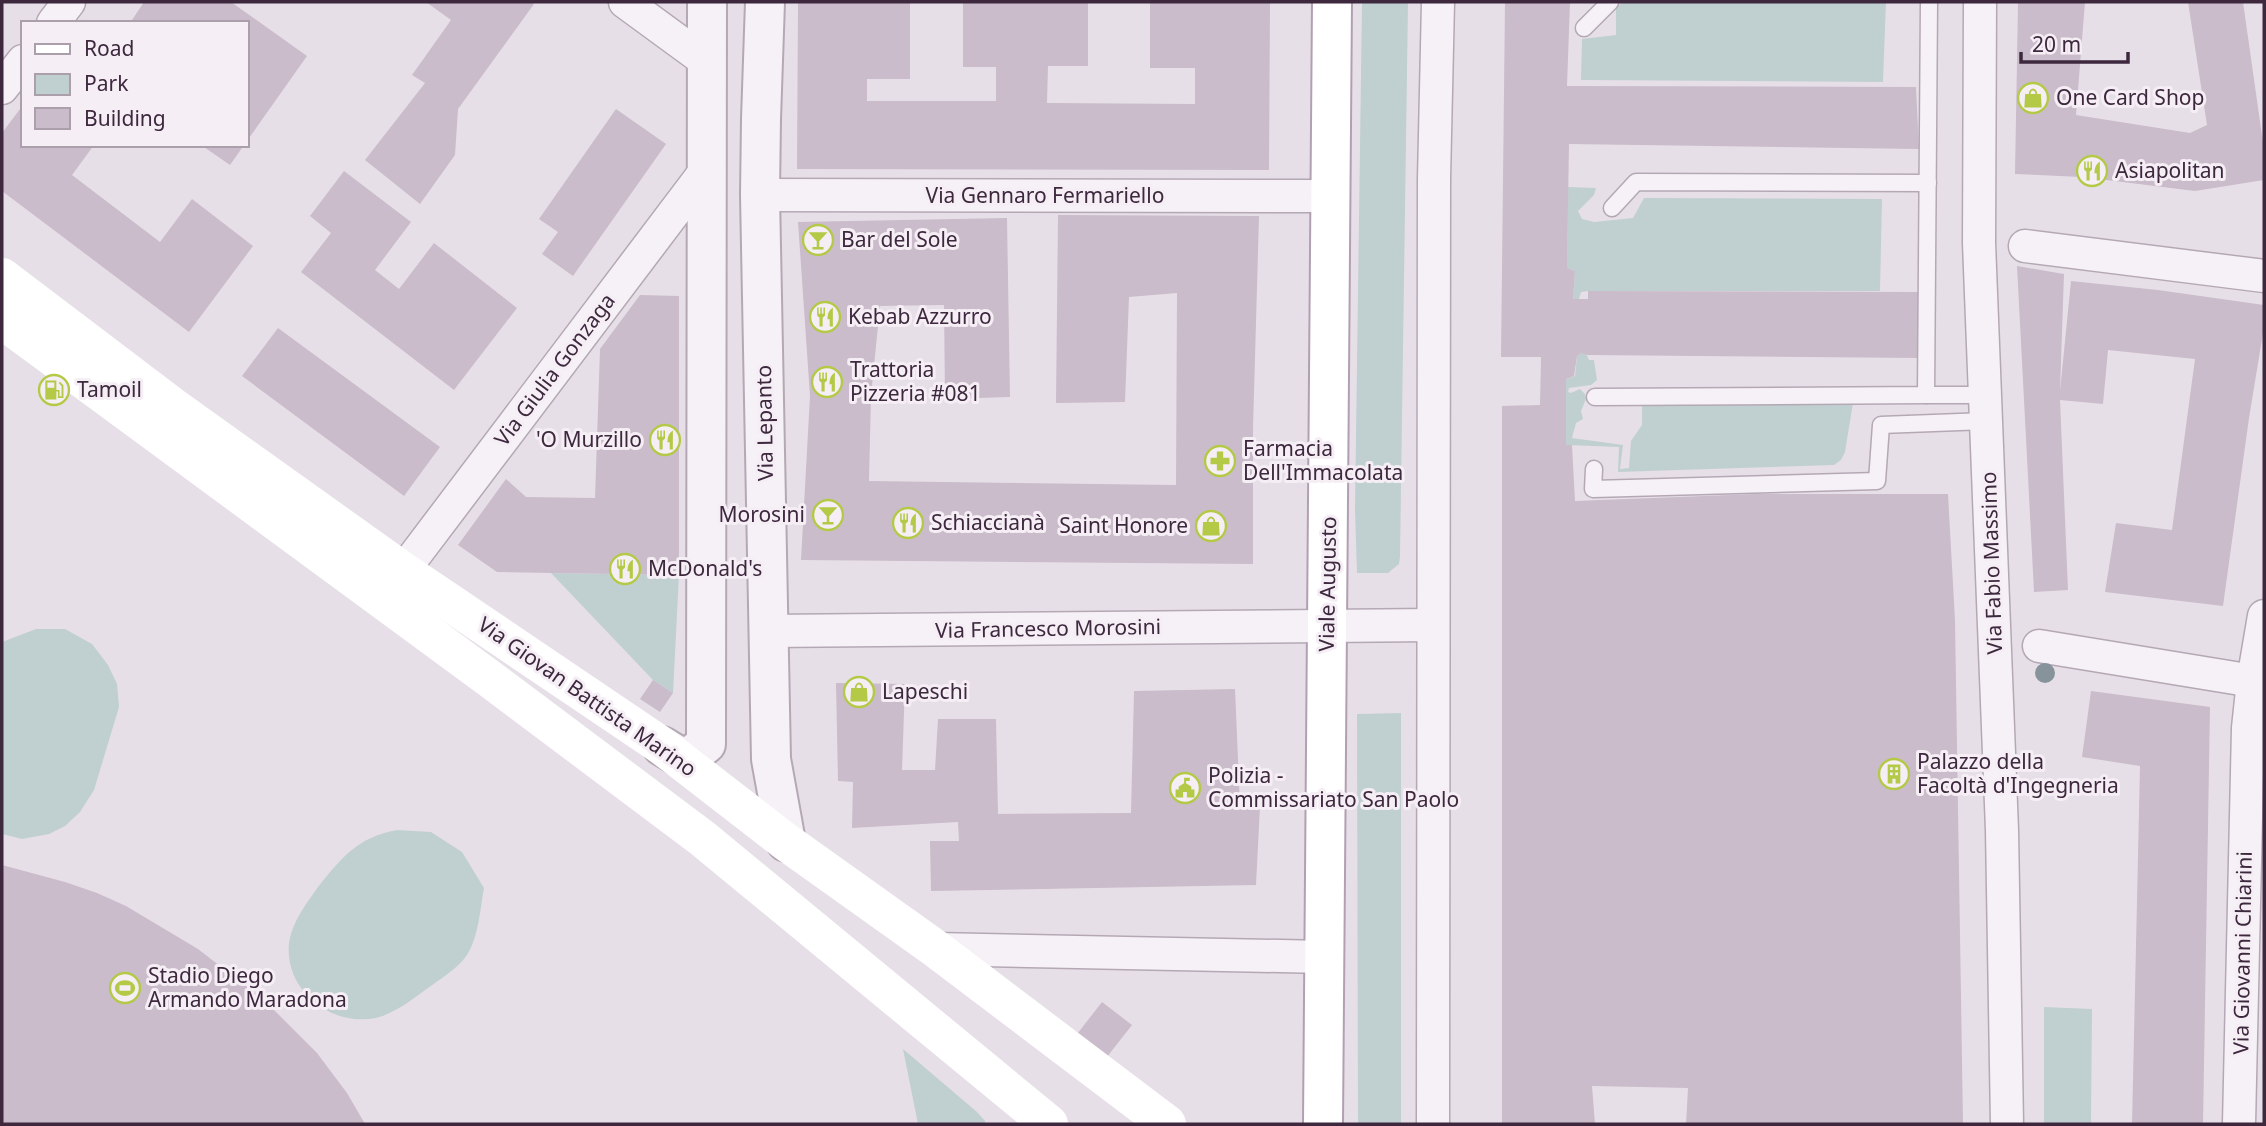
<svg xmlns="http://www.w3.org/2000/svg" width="2266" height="1126" font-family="'Noto Sans',sans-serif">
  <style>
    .green { fill: #c0d0d1 }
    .building { fill: #cabcca }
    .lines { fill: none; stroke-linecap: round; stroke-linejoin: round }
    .service-casing { stroke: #b4a8b5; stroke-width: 19 }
    .minor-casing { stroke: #b4a8b5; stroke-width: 35 }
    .tertiary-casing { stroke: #b4a8b5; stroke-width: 42 }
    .primary-casing { stroke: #b29fb3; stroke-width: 42 }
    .service { stroke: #f6f1f6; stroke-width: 16 }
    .minor { stroke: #f6f1f6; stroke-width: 32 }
    .tertiary { stroke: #f6f1f6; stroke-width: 38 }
    .secondary { stroke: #fff; stroke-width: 38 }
    .primary { stroke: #fff; stroke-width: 38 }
    .tree { fill: #86939a }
    .labels { text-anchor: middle; stroke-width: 6; stroke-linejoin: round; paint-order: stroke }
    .poi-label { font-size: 21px; fill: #3d283e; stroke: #f5eef5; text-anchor: start }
    .street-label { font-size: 21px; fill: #3d283e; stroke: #f5eef5 }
  </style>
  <rect width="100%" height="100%" fill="#e7dfe8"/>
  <g class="green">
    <polygon points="1362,2 1408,2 1400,557 1399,564 1388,573 1357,573 1355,511"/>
    <polygon points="1622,2 1886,2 1883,82 1581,80 1582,39 1616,35 1616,8"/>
    <polygon points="1568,187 1596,188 1594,195 1578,211 1582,219 1594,222 1633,218 1644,198 1882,199 1880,291 1588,291 1581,292 1579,299 1573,299 1575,271 1567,268"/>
    <polygon points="1581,353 1586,353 1589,360 1594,360 1597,380 1591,385 1569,388 1568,392 1571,393 1580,389 1585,394 1586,399 1581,411 1583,419 1576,423 1572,438 1623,445 1620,469 1629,468 1631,441 1642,425 1642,402 1853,403 1845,452 1841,460 1834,465 1618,472 1619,447 1566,445 1566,379 1575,376 1577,356"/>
    <polygon points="551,573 679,575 673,693 653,680"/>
    <polygon points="36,629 65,629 92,644 108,665 117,684 119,707 94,790 80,812 65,826 49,834 22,839 2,834 2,642"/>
    <polygon points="1401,713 1401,1124 1358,1124 1357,714"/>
    <path d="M397 830 431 832 462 852 484 888C480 909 479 936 467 955 458 968 443 977 431 986 414 998 396 1013 376 1018 331 1027 284 990 289 943 292 922 306 904 318 887 342 857 358 837 397 830Z"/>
    <polygon points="2044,1007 2092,1009 2091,1124 2044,1124"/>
    <polygon points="903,1049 977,1112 985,1121 985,1124 918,1124"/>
  </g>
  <g class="building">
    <polygon points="144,2 231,2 307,56 247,141 247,23 130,23"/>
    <polygon points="426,2 531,2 534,4 458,109 455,155 420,204 365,160 425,83 412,75 451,20"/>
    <polygon points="798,2 910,2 910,79 867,79 867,101 996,101 996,67 963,67 963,2 1088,2 1088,66 1048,66 1047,103 1195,104 1195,68 1150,68 1150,2 1270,2 1269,170 797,169"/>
    <polygon points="1505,2 1570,2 1567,86 1916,87 1919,149 1569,144 1567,268 1575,271 1573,299 1588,299 1588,291 1918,292 1919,358 1588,355 1581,353 1577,356 1574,376 1566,379 1566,445 1572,445 1575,501 1756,494 1948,494 1955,620 1963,1124 1686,1124 1688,1088 1592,1086 1595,1124 1502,1124 1502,406 1540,405 1541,357 1501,357"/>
    <polygon points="2018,2 2085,2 2076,115 2190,133 2207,125 2188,2 2243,2 2264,150 2264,180 2195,191 2082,177 2015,174"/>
    <polygon points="23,105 23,145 94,145 72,175 160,242 192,199 253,246 189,332 2,191 2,133"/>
    <polygon points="616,109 666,144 573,276 542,254 558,232 539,219"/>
    <polygon points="201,145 244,145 230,165"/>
    <polygon points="344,171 411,222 375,270 399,289 434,243 517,308 454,390 301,272 331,233 310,216"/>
    <polygon points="1058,215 1259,216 1253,429 1253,564 801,560 810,396 798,222 1007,218 1010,397 945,399 944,305 880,306 871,396 869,481 1176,485 1177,293 1129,297 1125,402 1056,403"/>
    <polygon points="2017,266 2064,274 2060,391 2071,281 2158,290 2264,305 2264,327 2249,418 2223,606 2105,592 2116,523 2172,530 2195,359 2108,350 2103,404 2060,400 2068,590 2034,592"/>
    <polygon points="640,295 679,296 679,575 497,572 458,545 506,479 526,497 595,498 600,349"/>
    <polygon points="278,328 440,447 404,496 242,376"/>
    <polygon points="50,377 67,391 59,402 41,388"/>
    <polygon points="653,680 673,693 660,712 640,699"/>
    <polygon points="836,683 905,684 902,770 935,770 938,719 996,719 998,814 1131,813 1134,691 1235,689 1240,806 1260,806 1256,885 931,891 930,841 959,841 958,822 852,828 853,782 838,781"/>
    <polygon points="2091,691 2210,707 2203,1124 2132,1124 2140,766 2082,757"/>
    <polygon points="2,865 65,882 97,893 126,906 198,949 264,1000 317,1053 347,1093 365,1124 2,1124"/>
    <polygon points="1102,1002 1132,1025 1103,1062 1074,1038"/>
  </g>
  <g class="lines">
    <g class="service-casing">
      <g id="service">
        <polyline points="1584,28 1610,2"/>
        <polyline points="1612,208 1636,182 1928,183"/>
        <polyline points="1926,395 1985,395"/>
        <polyline points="1595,397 1926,395 1929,2"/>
        <polyline points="1594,469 1593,489 1877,481 1881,425 1986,421"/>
      </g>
    </g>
    <g class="minor-casing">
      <g id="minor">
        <polyline points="625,2 707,62"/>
        <polyline points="1980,2 1979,243 2002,830 2007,1124"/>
        <polyline points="53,23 69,2"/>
        <polyline points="2,88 23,61"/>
        <polyline points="760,195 1330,196"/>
        <polyline points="2025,246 2264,276"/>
        <polyline points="403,571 707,169"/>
        <polyline points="769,631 1433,625"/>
        <polyline points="2039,646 2253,681"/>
        <polyline points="936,949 1325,957"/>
        <polyline points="1433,1124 1434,179 1438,2"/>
        <polyline points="2239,1124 2248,728 2253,681 2264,616"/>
      </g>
    </g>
    <g class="tertiary-casing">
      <g id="tertiary">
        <polyline points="765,2 761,119 760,195 771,759 786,842"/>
        <polyline points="662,746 685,760 706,744 707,2"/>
      </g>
    </g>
    <g class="primary-casing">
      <polyline id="primary" points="1323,1124 1332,2"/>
    </g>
    <use href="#service" class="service"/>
    <use href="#minor" class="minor"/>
    <use href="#tertiary" class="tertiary"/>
    <g class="secondary">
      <polyline points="2,277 172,406 403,571 662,746 786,842 936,949 1167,1124"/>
      <polyline points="2,320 490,679 702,838 1049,1124"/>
    </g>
    <use href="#primary" class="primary"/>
  </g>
  <circle class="tree" cx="2045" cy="673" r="10"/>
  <defs>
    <g id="shop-ring" transform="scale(1.575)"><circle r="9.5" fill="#f5eef5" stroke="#b4ca47" stroke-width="1.5"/><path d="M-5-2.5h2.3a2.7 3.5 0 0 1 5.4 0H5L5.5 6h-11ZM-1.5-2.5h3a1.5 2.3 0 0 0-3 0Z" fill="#b4ca47"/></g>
    <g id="restaurant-ring" transform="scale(1.575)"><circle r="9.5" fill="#f5eef5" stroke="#b4ca47" stroke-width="1.5"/><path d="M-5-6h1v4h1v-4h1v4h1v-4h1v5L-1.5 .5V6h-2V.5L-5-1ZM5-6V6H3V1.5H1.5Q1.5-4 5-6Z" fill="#b4ca47"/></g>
    <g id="bar-ring" transform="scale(1.575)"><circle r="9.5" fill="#f5eef5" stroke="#b4ca47" stroke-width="1.5"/><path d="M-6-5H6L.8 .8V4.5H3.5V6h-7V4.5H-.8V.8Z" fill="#b4ca47"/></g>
    <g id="fuel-ring" transform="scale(1.575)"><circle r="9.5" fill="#f5eef5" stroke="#b4ca47" stroke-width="1.5"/><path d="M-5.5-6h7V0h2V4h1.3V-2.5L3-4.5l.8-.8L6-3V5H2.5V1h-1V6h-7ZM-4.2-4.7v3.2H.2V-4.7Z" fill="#b4ca47"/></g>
    <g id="pharmacy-ring" transform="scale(1.575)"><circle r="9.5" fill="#f5eef5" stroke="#b4ca47" stroke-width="1.5"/><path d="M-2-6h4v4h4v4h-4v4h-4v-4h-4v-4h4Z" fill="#b4ca47"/></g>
    <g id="building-ring" transform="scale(1.575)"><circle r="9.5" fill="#f5eef5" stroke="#b4ca47" stroke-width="1.5"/><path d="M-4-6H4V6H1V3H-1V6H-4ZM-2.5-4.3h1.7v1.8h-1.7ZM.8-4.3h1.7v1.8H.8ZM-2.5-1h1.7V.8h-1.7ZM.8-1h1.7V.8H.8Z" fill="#b4ca47"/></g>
    <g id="civic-ring" transform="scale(1.575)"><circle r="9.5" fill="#f5eef5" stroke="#b4ca47" stroke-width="1.5"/><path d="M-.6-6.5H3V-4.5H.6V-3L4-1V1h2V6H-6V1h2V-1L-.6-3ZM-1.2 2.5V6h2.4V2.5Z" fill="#b4ca47"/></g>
    <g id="stadium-ring" transform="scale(1.575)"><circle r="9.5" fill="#f5eef5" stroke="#b4ca47" stroke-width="1.5"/><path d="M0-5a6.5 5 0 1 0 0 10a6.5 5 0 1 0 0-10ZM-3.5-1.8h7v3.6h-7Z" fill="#b4ca47"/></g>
  </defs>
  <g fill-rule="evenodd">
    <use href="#shop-ring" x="2033" y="98"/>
    <use href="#restaurant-ring" x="2092" y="171"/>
    <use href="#bar-ring" x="818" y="240"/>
    <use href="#restaurant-ring" x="825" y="317"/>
    <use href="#restaurant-ring" x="827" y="382"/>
    <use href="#fuel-ring" x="54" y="390"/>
    <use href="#restaurant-ring" x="665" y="440"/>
    <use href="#pharmacy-ring" x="1220" y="461"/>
    <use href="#bar-ring" x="828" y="515"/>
    <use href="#restaurant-ring" x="908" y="523"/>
    <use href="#shop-ring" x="1211" y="526"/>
    <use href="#restaurant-ring" x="625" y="569"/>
    <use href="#shop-ring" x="859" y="692"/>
    <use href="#building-ring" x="1894" y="774"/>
    <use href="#civic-ring" x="1185" y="788"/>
    <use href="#stadium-ring" x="125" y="988"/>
  </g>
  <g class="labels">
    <g class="poi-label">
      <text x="2056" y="105">One Card Shop</text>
      <text x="2115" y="178">Asiapolitan</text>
      <text x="841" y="247">Bar del Sole</text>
      <text x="848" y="324">Kebab Azzurro</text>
      <text x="850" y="377">Trattoria<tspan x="850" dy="24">Pizzeria #081</tspan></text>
      <text x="77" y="397">Tamoil</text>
      <text x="642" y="447" text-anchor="end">'O Murzillo</text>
      <text x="1243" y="456">Farmacia<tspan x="1243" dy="24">Dell'Immacolata</tspan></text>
      <text x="805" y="522" text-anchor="end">Morosini</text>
      <text x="931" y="530">Schiaccianà</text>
      <text x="1188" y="533" text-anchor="end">Saint Honore</text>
      <text x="648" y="576">McDonald's</text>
      <text x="882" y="699">Lapeschi</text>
      <text x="1917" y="769">Palazzo della<tspan x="1917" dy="24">Facoltà d'Ingegneria</tspan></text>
      <text x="1208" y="783">Polizia -<tspan x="1208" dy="24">Commissariato San Paolo</tspan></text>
      <text x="148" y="983">Stadio Diego<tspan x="148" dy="24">Armando Maradona</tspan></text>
    </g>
    <g class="street-label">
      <text x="1045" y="203">Via Gennaro Fermariello</text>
      <text transform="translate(555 370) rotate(-53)" y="7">Via Giulia Gonzaga</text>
      <text transform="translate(765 423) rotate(-91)" y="7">Via Lepanto</text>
      <text transform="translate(1992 563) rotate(-92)" y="7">Via Fabio Massimo</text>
      <text transform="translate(1328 584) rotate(-89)" y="7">Viale Augusto</text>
      <text transform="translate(1048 629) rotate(-1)" y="7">Via Francesco Morosini</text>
      <text transform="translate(587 697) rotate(35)" y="7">Via Giovan Battista Marino</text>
      <text transform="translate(2243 953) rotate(-89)" y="7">Via Giovanni Chiarini</text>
    </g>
  </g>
  <rect width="2266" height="1126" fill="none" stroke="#3d283e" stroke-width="7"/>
  <rect x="21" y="21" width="228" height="126" fill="#f5eef5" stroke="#ab9fac" stroke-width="2"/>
  <rect x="35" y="44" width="35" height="10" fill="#ffffff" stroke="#ab9fac" stroke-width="2"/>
  <text x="84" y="56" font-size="21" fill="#3d283e">Road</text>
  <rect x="35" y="74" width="35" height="21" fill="#c0d0d1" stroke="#ab9fac" stroke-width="2"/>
  <text x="84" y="91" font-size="21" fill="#3d283e">Park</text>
  <rect x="35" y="108" width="35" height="21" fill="#cabcca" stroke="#ab9fac" stroke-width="2"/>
  <text x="84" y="126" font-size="21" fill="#3d283e">Building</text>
  <path d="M2021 52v10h107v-10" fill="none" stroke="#3d283e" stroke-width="3.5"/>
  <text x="2032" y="52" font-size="21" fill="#3d283e" stroke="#f5eef5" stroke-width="5" paint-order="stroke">20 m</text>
</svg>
